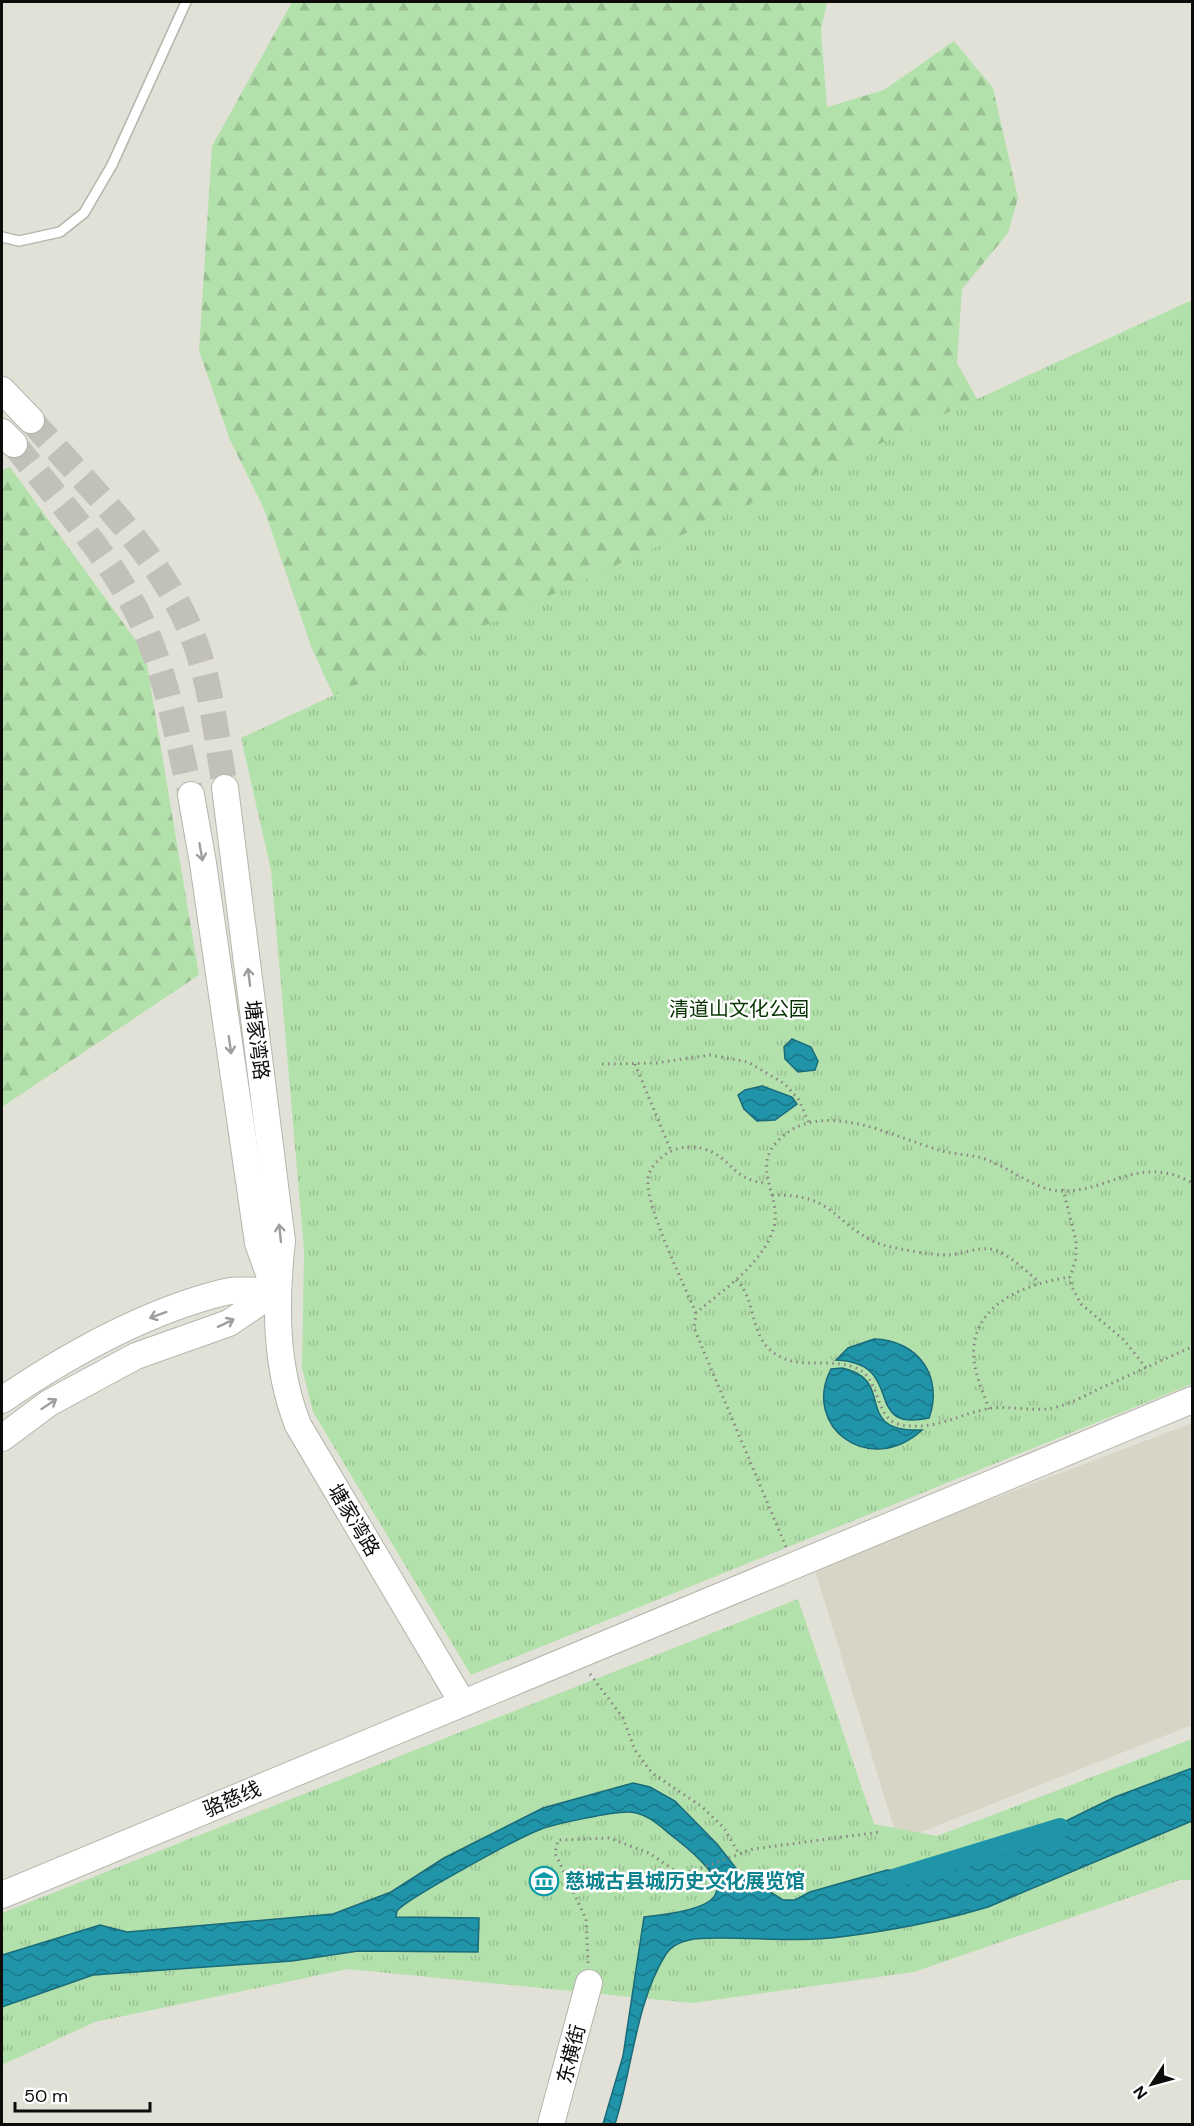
<svg xmlns="http://www.w3.org/2000/svg" width="1194" height="2126" font-family="'DM Sans','Noto Sans SC',sans-serif">
  <style>
    .built { fill: #d7d5c5 }
    .forest { fill: url(#forest-firs) }
    .park { fill: url(#park-tufts) }
    .water { fill: url(#water-waves); stroke: #1a6b79; stroke-width: 1.5 }
    .lines { fill: none; stroke-linecap: round; stroke-linejoin: round }
    .canal { stroke: #2094a8; stroke-width: 20 }
    .secondary-tunnel { stroke: #c2c1b9; stroke-width: 26; stroke-dasharray: 26 13; stroke-linecap: butt }
    .lane-casing { stroke: #b6b5ac; stroke-width: 12 }
    .secondary-casing { stroke: #b6b5ac; stroke-width: 28 }
    .path { stroke: #878680; stroke-width: 3; stroke-dasharray: 1.5 4.5; stroke-linecap: butt }
    .lane { stroke: #fff; stroke-width: 9 }
    .secondary { stroke: #fff; stroke-width: 26 }
    .oneway { stroke: #9e9e9d }
    .labels { text-anchor: middle; stroke-width: 5; stroke-linejoin: round; paint-order: stroke }
    .park-label { font-size: 20px; fill: #063400; stroke: #fff }
    .street-label { font-size: 20px; fill: #0d0c0a; stroke: #fff }
    .culture-label { font-size: 20px; font-weight: bold; fill: #0d838f; stroke: #fff; text-anchor: start }
  </style>
  <defs>
    <pattern id="forest-firs" width="22" height="20" patternUnits="userSpaceOnUse" patternTransform="scale(1.5)"><rect width="22" height="20" fill="#b3e1ab"/><path d="M5 1l3.5 6h-7zM16 11l3.5 6h-7z" fill="#99c092"/></pattern>
    <pattern id="park-tufts" width="24" height="20" patternUnits="userSpaceOnUse" patternTransform="scale(1.5)"><rect width="24" height="20" fill="#b3e1ab"/><path d="M3 7l-1-3M5 7V3M7 7l1-3M15 17l-1-3M17 17v-4M19 17l1-3" fill="none" stroke="#99c092"/></pattern>
    <pattern id="water-waves" width="16" height="10" patternUnits="userSpaceOnUse" patternTransform="scale(1.5)"><rect width="16" height="10" fill="#2094a8"/><path d="M0 5q4-4 8 0t8 0" fill="none" stroke="#1a7787"/></pattern>
  </defs>
  <rect width="100%" height="100%" fill="#e2e1d8"/>
  <polygon class="built" points="1192,1423 1192,1725 898,1841 814,1567"/>
  <g class="forest">
    <polygon points="292,2 827,2 821,30 827,107 884,90 954,41 993,88 1018,198 1008,233 962,289 957,363 990,422 361,755 312,649 264,509 230,440 199,351 212,146"/>
    <polygon points="10,467 145,653 199,975 2,1107 2,470"/>
  </g>
  <g class="park">
    <polygon points="1192,300 1192,1384 471,1675 313,1412 302,1368 304,1250 271,870 241,738"/>
    <polygon points="798,1599 874,1824 937,1836 1192,1739 1192,1880 1180,1880 914,1972 692,2003 348,1969 95,2022 2,2065 2,1913"/>
  </g>
  <g class="water">
    <polygon points="792,1039 811,1047 818,1061 815,1070 798,1072 785,1059 784,1047"/>
    <polygon points="762,1086 792,1097 797,1104 775,1120 757,1121 744,1109 738,1095 745,1090"/>
    <path d="M874 1339C918 1340 944 1377 929 1418 860 1433 908 1363 836 1360L848 1348Z"/>
    <path d="M842 1368C898 1379 850 1433 922 1430 870 1478 801 1427 831 1369Z"/>
    <path d="M1192 1768V1821L988 1907C941 1921 888 1931 840 1937 801 1942 760 1938 721 1938 703 1938 677 1937 666 1954 636 2001 632 2071 615 2124H603L623 2056 644 1917C716 1909 749 1896 676 1839 663 1829 647 1812 629 1812 615 1811 554 1824 539 1830 520 1837 406 1899 397 1911L396 1917 479 1918 478 1952 358 1951 292 1961 93 1975 2 2007V1955L100 1925 127 1932 333 1914 391 1892 444 1858 543 1808 633 1783 650 1787 675 1801 717 1844 739 1872 783 1900H795L810 1892 887 1870 941 1872 986 1860 1115 1797Z"/>
  </g>
  <g class="lines">
    <polyline class="canal" points="896,1878 1060,1828"/>
    <g class="secondary-tunnel">
      <path d="M31 420C86 484 156 550 189 627 211 678 216 735 225 788"/>
      <path d="M14 444C56 498 107 552 138 614 166 670 176 734 191 795"/>
    </g>
    <g class="lane-casing">
      <polyline id="lane" points="2,237 19,241 60,232 84,213 112,165 186,2"/>
    </g>
    <g class="secondary-casing">
      <g id="secondary">
        <polyline points="2,390 31,420"/>
        <polyline points="2,432 14,444"/>
        <path d="M225 788 282 1241C275 1304 275 1366 298 1425L462 1702"/>
        <polyline points="191,795 203,863 258,1243 273,1285"/>
        <path d="M2 1400C68 1355 142 1313 221 1293 237 1288 259 1292 276 1291"/>
        <polyline points="2,1438 49,1403 136,1356 229,1323 276,1291"/>
        <polyline points="2,1895 1192,1400"/>
        <polyline points="551,2124 589,1983"/>
      </g>
    </g>
    <g class="path">
      <polyline points="602,1064 656,1063 710,1055 748,1062 785,1084 799,1100 809,1123"/>
      <polyline points="635,1064 671,1151"/>
      <polyline points="1063,1189 1076,1241 1076,1259 1070,1277 1072,1287 1081,1304 1124,1340 1146,1368"/>
      <path d="M772 1195C835 1194 830 1221 877 1243 889 1248 936 1256 949 1255 962 1254 977 1247 990 1249 1007 1251 1026 1272 1040 1282"/>
      <path d="M736 1280C755 1297 750 1330 769 1349 795 1373 827 1356 856 1368 881 1378 874 1417 898 1424 928 1432 954 1417 982 1410 1004 1404 1024 1411 1046 1409 1065 1407 1084 1396 1101 1388 1132 1374 1162 1360 1192 1347"/>
      <path d="M696 1313C684 1284 646 1208 648 1180 648 1169 660 1157 669 1152 680 1147 692 1145 704 1149 732 1157 732 1181 767 1183"/>
      <path d="M989 1409C982 1389 971 1366 974 1345 980 1299 1032 1283 1070 1277"/>
      <path d="M786 1547 694 1328 696 1313C724 1289 763 1264 774 1227 782 1199 753 1170 775 1144 818 1094 892 1137 942 1151 958 1155 974 1154 990 1161 1010 1169 1030 1185 1052 1190 1101 1199 1137 1151 1192 1183"/>
      <polyline points="590,1674 623,1718 635,1750 652,1773 701,1806 724,1828 739,1854"/>
      <polyline points="588,1963 586,1919 555,1853 558,1840 609,1838 649,1853 677,1872 693,1871 753,1849 880,1832"/>
    </g>
    <use href="#lane" class="lane"/>
    <use href="#secondary" class="secondary"/>
  </g>
  <defs><path id="oneway-shaft" d="M-6 0H5M1.5-3L5.5 0L1.5 3" fill="none" stroke-width="1.6" stroke-linecap="round" stroke-linejoin="round" transform="scale(1.5)"/></defs>
  <g class="oneway">
    <use href="#oneway-shaft" transform="translate(201 852) rotate(80)"/>
    <use href="#oneway-shaft" transform="translate(249 977) rotate(-97)"/>
    <use href="#oneway-shaft" transform="translate(230 1045) rotate(82)"/>
    <use href="#oneway-shaft" transform="translate(280 1233) rotate(-96)"/>
    <use href="#oneway-shaft" transform="translate(158 1315) rotate(160)"/>
    <use href="#oneway-shaft" transform="translate(226 1323) rotate(-25)"/>
    <use href="#oneway-shaft" transform="translate(49 1404) rotate(-33)"/>
  </g>
  <defs>
    <g id="museum-ring" transform="scale(1.5)"><circle r="9.5" fill="#fff" stroke="#0f9aa8" stroke-width="1.5"/><path d="M0-6L6-3V-2H-6V-3ZM-5-1h2V3h-2ZM-1-1h2V3h-2ZM3-1h2V3H3ZM-6 4H6V6H-6Z" fill="#0f9aa8"/></g>
  </defs>
  <g fill-rule="evenodd">
    <use href="#museum-ring" x="544" y="1881"/>
  </g>
  <g class="labels">
    <g class="park-label">
      <text x="739" y="1016">清道山文化公园</text>
    </g>
    <g class="street-label">
      <text transform="translate(257 1040) rotate(83)" y="7">塘家湾路</text>
      <text transform="translate(354 1520) rotate(59)" y="7">塘家湾路</text>
      <text transform="translate(232 1799) rotate(-23)" y="7">骆慈线</text>
      <text transform="translate(571 2054) rotate(-76)" y="7">东横街</text>
    </g>
    <g class="culture-label">
      <text x="565" y="1888">慈城古县城历史文化展览馆</text>
    </g>
  </g>
  <rect width="1194" height="2126" fill="none" stroke="#0d0c0a" stroke-width="6"/>
  <g transform="translate(1152 2084) rotate(234)" stroke="#ffffff" stroke-width="4.5" paint-order="stroke">
  <path d="M0-4.5L10 22L0 15L-10 22Z" fill="#0d0c0a"/>
  <text y="-9" font-size="16" font-weight="bold" text-anchor="middle" fill="#0d0c0a">N</text>
  </g>
  <path d="M15 2102v9h135v-9" fill="none" stroke="#0d0c0a" stroke-width="3"/>
  <text x="24" y="2102" font-size="18" fill="#0d0c0a" stroke="#ffffff" stroke-width="4.5" paint-order="stroke">50 m</text>
</svg>
